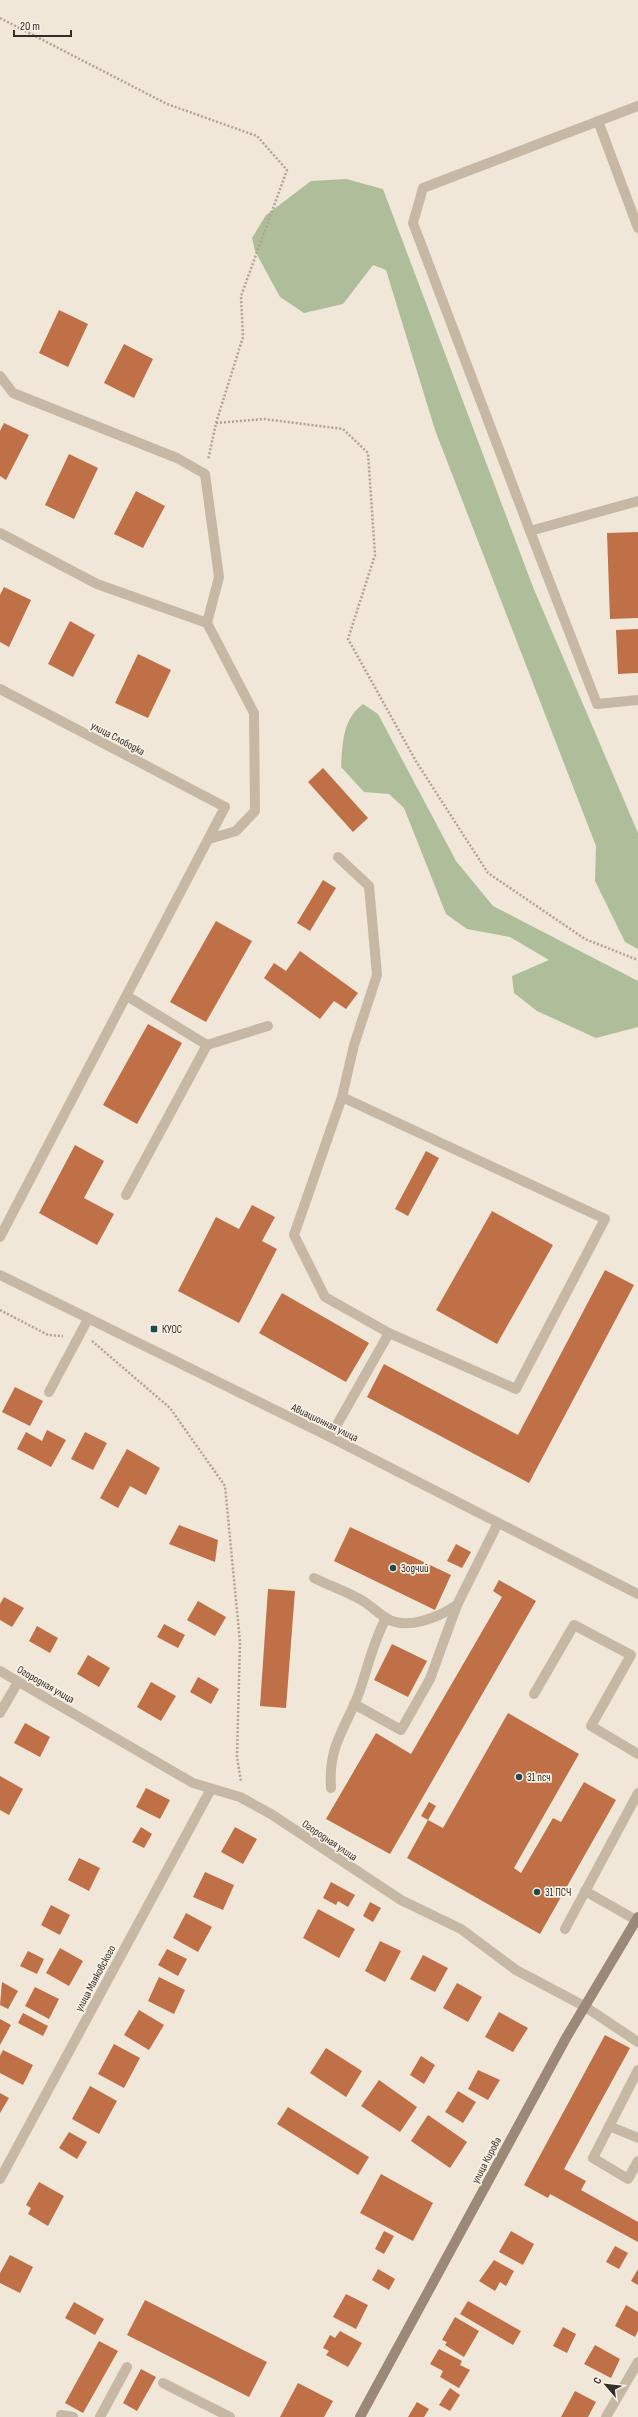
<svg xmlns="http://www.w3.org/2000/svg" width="638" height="2417" font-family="'Sofia Sans Condensed',sans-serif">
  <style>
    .green { fill: #afbe9a }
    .building { fill: #c07047 }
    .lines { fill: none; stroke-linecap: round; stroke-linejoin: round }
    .path { stroke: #b3a291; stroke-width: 2.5; stroke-dasharray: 2 2; stroke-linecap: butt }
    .service { stroke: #c7b8a6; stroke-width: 10 }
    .minor { stroke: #c7b8a6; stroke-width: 10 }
    .secondary { stroke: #9b8878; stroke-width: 10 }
    .poi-dot { fill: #1e4b53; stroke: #f8f1e5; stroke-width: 1.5 }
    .labels { text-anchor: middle; stroke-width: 3.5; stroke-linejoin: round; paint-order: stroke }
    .street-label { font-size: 11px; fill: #342c27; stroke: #f8f1e5 }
    .poi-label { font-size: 11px; fill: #342c27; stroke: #f8f1e5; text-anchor: start }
  </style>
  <rect width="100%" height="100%" fill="#f0e7d9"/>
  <g class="green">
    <polygon points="346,179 383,189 533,587 638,833 638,949 625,942 595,881 596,846 435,430 386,270 373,265 343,304 304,313 280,297 255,251 252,238 266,215 311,181"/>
    <path d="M363 704 378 714 456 861 493 906 638 981V1027L596 1038 537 1011 514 993 512 976 549 960 510 937 467 929 446 914 404 808 389 794 364 792 341 767C343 743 342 720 363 704Z"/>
  </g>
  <g class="building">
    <polygon points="59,310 88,324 68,367 39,353"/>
    <polygon points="124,344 153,359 134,398 104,383"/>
    <polygon points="4,423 29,435 6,480 0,476 0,431"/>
    <polygon points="69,454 98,468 74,519 45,505"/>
    <polygon points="136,491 165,506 143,548 114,534"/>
    <polygon points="638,532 638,618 610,619 607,533"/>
    <polygon points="4,587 31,600 9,647 0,642 0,595"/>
    <polygon points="70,621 95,635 73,677 48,664"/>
    <polygon points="638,629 638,673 618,674 616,630"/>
    <polygon points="138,654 171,670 148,718 115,703"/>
    <polygon points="323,768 368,818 353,832 308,782"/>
    <polygon points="323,880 336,888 310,931 297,923"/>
    <polygon points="216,921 252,941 206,1022 170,1002"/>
    <polygon points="300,951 358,993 346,1009 334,1001 320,1019 264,978 274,963 286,971"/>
    <polygon points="148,1024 182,1043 137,1124 103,1105"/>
    <polygon points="75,1145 104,1161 84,1198 114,1214 97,1245 39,1213"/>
    <polygon points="426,1151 439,1158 408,1216 395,1209"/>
    <polygon points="252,1205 275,1217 262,1241 277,1249 239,1323 178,1291 216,1217 239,1229"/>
    <polygon points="492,1211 553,1245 497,1344 436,1310"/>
    <polygon points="605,1270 634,1285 529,1483 367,1397 384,1364 518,1435"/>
    <polygon points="282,1293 369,1343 346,1382 259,1333"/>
    <polygon points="15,1387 43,1401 30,1426 2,1412"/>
    <polygon points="47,1430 66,1440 51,1467 17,1449 26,1432 42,1441"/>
    <polygon points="85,1432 107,1443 93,1470 71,1459"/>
    <polygon points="127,1449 160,1468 146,1495 130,1486 118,1508 100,1498"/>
    <polygon points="179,1525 218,1540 215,1562 169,1544"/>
    <polygon points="350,1527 451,1575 435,1610 334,1561"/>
    <polygon points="456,1544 471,1552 462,1568 447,1561"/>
    <polygon points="499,1580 536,1601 390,1854 326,1819 376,1733 411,1754 502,1597 493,1591"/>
    <polygon points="268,1589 295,1591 286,1708 260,1706"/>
    <polygon points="4,1597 24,1608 12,1627 0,1620 0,1604"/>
    <polygon points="198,1601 226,1617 215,1636 187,1620"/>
    <polygon points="164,1624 185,1635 178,1648 157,1637"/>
    <polygon points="37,1626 58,1638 50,1653 29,1641"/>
    <polygon points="392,1644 427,1661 408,1697 374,1680"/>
    <polygon points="88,1655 110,1668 99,1687 77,1674"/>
    <polygon points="198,1677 219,1689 211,1704 190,1692"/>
    <polygon points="151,1682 176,1696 161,1721 137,1707"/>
    <polygon points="508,1713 579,1754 514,1868 521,1873 553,1818 561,1822 584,1782 616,1800 540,1934 407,1858 428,1820 421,1816 429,1802 436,1806 428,1820 443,1828"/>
    <polygon points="25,1723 50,1737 40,1757 14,1743"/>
    <polygon points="0,1776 23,1789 9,1815 0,1810"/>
    <polygon points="146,1788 170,1800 160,1819 136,1807"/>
    <polygon points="141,1827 152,1834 144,1848 132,1842"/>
    <polygon points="235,1827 257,1839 243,1864 221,1852"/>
    <polygon points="79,1858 100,1868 89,1891 68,1880"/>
    <polygon points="205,1872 234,1885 223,1910 193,1897"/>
    <polygon points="331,1882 355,1895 348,1907 338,1901 336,1905 323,1898"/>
    <polygon points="370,1902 381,1908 373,1922 363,1916"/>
    <polygon points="51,1905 70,1915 60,1935 41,1925"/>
    <polygon points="318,1909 355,1929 339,1958 303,1938"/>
    <polygon points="186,1913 212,1927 198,1952 173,1938"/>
    <polygon points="380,1941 401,1951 385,1982 365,1971"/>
    <polygon points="60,1948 83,1961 69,1986 46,1973"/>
    <polygon points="167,1949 187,1959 178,1976 158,1965"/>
    <polygon points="28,1951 44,1959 37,1974 20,1966"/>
    <polygon points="423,1955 448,1968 435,1992 410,1979"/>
    <polygon points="159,1977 185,1990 174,2014 148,2001"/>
    <polygon points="2,1982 18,1991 8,2009 0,2005"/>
    <polygon points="457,1983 482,1997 468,2022 443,2008"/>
    <polygon points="35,1987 59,1999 49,2019 25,2006"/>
    <polygon points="139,2010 164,2025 149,2050 124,2035"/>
    <polygon points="499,2012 528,2028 513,2052 485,2037"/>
    <polygon points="23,2013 48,2026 43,2036 18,2023"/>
    <polygon points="0,2019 11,2025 0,2045"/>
    <polygon points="605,2035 630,2048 564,2169 586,2181 581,2190 638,2222 638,2242 550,2194 548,2198 524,2185"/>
    <polygon points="114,2044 140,2058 124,2088 98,2074"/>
    <polygon points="326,2048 362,2071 346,2097 310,2073"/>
    <polygon points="3,2050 33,2065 23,2085 0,2073 0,2056"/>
    <polygon points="421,2056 435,2065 424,2084 410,2075"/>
    <polygon points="478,2070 500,2080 488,2100 468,2089"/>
    <polygon points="379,2080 417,2107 400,2132 361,2106"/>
    <polygon points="90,2086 117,2101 99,2134 72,2119"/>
    <polygon points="458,2091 476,2102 463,2123 445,2112"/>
    <polygon points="0,2093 9,2098 0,2113"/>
    <polygon points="288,2107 369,2157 358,2175 277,2124"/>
    <polygon points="428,2115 467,2142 450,2168 411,2141"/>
    <polygon points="69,2132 87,2142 77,2159 59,2148"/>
    <polygon points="381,2174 433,2203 413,2241 360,2213"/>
    <polygon points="39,2182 64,2196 48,2226 28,2214 31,2208 26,2205"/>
    <polygon points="384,2231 394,2236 384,2254 375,2249"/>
    <polygon points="511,2231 534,2244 523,2265 499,2252"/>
    <polygon points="615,2246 628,2253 619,2269 606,2262"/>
    <polygon points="10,2255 33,2267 20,2293 0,2283 0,2273"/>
    <polygon points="494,2260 514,2271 506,2286 500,2282 495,2291 479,2281"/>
    <polygon points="378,2269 395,2279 389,2290 372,2280"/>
    <polygon points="638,2269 638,2285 631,2281"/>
    <polygon points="346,2294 368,2305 356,2329 333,2317"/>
    <polygon points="145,2300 267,2362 249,2397 127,2335"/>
    <polygon points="468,2301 521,2331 513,2345 460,2314"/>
    <polygon points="74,2302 104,2319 95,2335 65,2318"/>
    <polygon points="626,2305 638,2312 638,2331 635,2337 615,2326"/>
    <polygon points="455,2317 479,2331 464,2357 445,2345 447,2342 442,2340"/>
    <polygon points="563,2327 576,2334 567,2353 553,2346"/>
    <polygon points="340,2331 362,2343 348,2367 326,2355 329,2351 323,2348 330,2335 335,2338"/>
    <polygon points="99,2341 118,2351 83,2413 65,2403"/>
    <polygon points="595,2345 620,2359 611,2378 584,2364"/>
    <polygon points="439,2349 462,2361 460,2365 470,2370 459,2388 440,2377 443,2371 430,2364"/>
    <polygon points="141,2369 156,2377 137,2411 123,2403"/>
    <polygon points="298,2383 333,2401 324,2417 280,2417"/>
    <polygon points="450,2388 460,2395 450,2411 439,2405"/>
    <polygon points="575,2391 596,2402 588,2417 561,2417"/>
    <polygon points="417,2402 429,2409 424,2417 408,2417"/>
  </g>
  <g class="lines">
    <g class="path">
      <polyline points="0,18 167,104 257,136 287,170 241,296 243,337 216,423 208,460"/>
      <polyline points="216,423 264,419 343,429 368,453 375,555 348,639 417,763 488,873 585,939 638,960"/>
      <polyline points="0,1310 48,1335 63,1336"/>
      <polyline points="92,1341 170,1408 225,1486 240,1642 237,1757 241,1782"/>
    </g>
    <g class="service">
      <polyline points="638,106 423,188 413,223 530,531 638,501"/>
      <polyline points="598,121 638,228"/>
      <polyline points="0,376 13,393 177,458 205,474 219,577 207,623 254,713 255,811 236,831 209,839"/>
      <polyline points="530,531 597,704 638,700"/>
      <polyline points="0,533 97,584 207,623"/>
      <polyline points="0,689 225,807"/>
      <polyline points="207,1045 268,1026"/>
      <polyline points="342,1097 294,1235 325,1297 389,1333"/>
      <polyline points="126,1195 207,1045 127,996"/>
      <polyline points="49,1392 88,1319"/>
      <polyline points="330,1437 389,1333 516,1389 605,1219 342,1097 354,1045 377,975 369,886 338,857"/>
      <path d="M314 1578C330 1586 348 1592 363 1601 371 1606 378 1613 386 1618 407 1631 439 1617 457 1605"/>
      <polyline points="534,1694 574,1625 631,1655 591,1726 638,1754"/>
      <polyline points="354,1704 401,1730 430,1679 457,1605 498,1523"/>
      <path d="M331 1788C328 1745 345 1730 359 1693 368 1667 373 1642 386 1618"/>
      <polyline points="585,1891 636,1920"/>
      <polyline points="565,1929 638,1793"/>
      <polyline points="638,2070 593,2158 628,2179 638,2161"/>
      <polyline points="609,2126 638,2138"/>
      <polyline points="163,2383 230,2417"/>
      <polyline points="61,2415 73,2417"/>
      <polyline points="100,2417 127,2367"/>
    </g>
    <g class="minor">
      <polyline points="0,1237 225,807"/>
      <polyline points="0,1275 330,1437 638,1594"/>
      <polyline points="0,1671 193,1783 240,1797 271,1814 401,1900 461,1929 516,1970 584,2006 638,2042"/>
      <polyline points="0,1713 18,1682"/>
      <polyline points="0,2179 211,1789"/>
      <polyline points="606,2417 638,2362"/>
    </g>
    <polyline class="secondary" points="360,2417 566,2038 638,1917"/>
  </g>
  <g class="poi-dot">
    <rect x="150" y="1325" width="8" height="8" rx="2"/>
    <circle cx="393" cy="1568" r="4"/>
    <circle cx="519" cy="1777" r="4"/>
    <circle cx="537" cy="1892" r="4"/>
  </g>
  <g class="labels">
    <g class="street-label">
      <text transform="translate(118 738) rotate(28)" y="4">улица Слободка</text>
      <text transform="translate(325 1422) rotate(26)" y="4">Авиационная улица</text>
      <text transform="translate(46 1684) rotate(30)" y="4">Огородная улица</text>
      <text transform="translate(330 1840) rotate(34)" y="4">Огородная улица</text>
      <text transform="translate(95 1978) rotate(-62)" y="4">улица Маяковского</text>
      <text transform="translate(486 2160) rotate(-62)" y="4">улица Кирова</text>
    </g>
    <g class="poi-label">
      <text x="162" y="1333">КУОС</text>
      <text x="401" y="1572">Зодчий</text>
      <text x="527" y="1781">31 псч</text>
      <text x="545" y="1896">31 ПСЧ</text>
    </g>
  </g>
  <g transform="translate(606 2385) rotate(298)" stroke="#f8f1e5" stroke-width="3" paint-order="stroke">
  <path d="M0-3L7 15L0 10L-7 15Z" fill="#342c27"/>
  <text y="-6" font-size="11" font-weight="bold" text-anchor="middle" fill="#342c27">С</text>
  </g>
  <path d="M14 30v6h57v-6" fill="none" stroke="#342c27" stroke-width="2"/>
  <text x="20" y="30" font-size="12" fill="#342c27" stroke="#f8f1e5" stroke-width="3" paint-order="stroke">20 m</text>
</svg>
